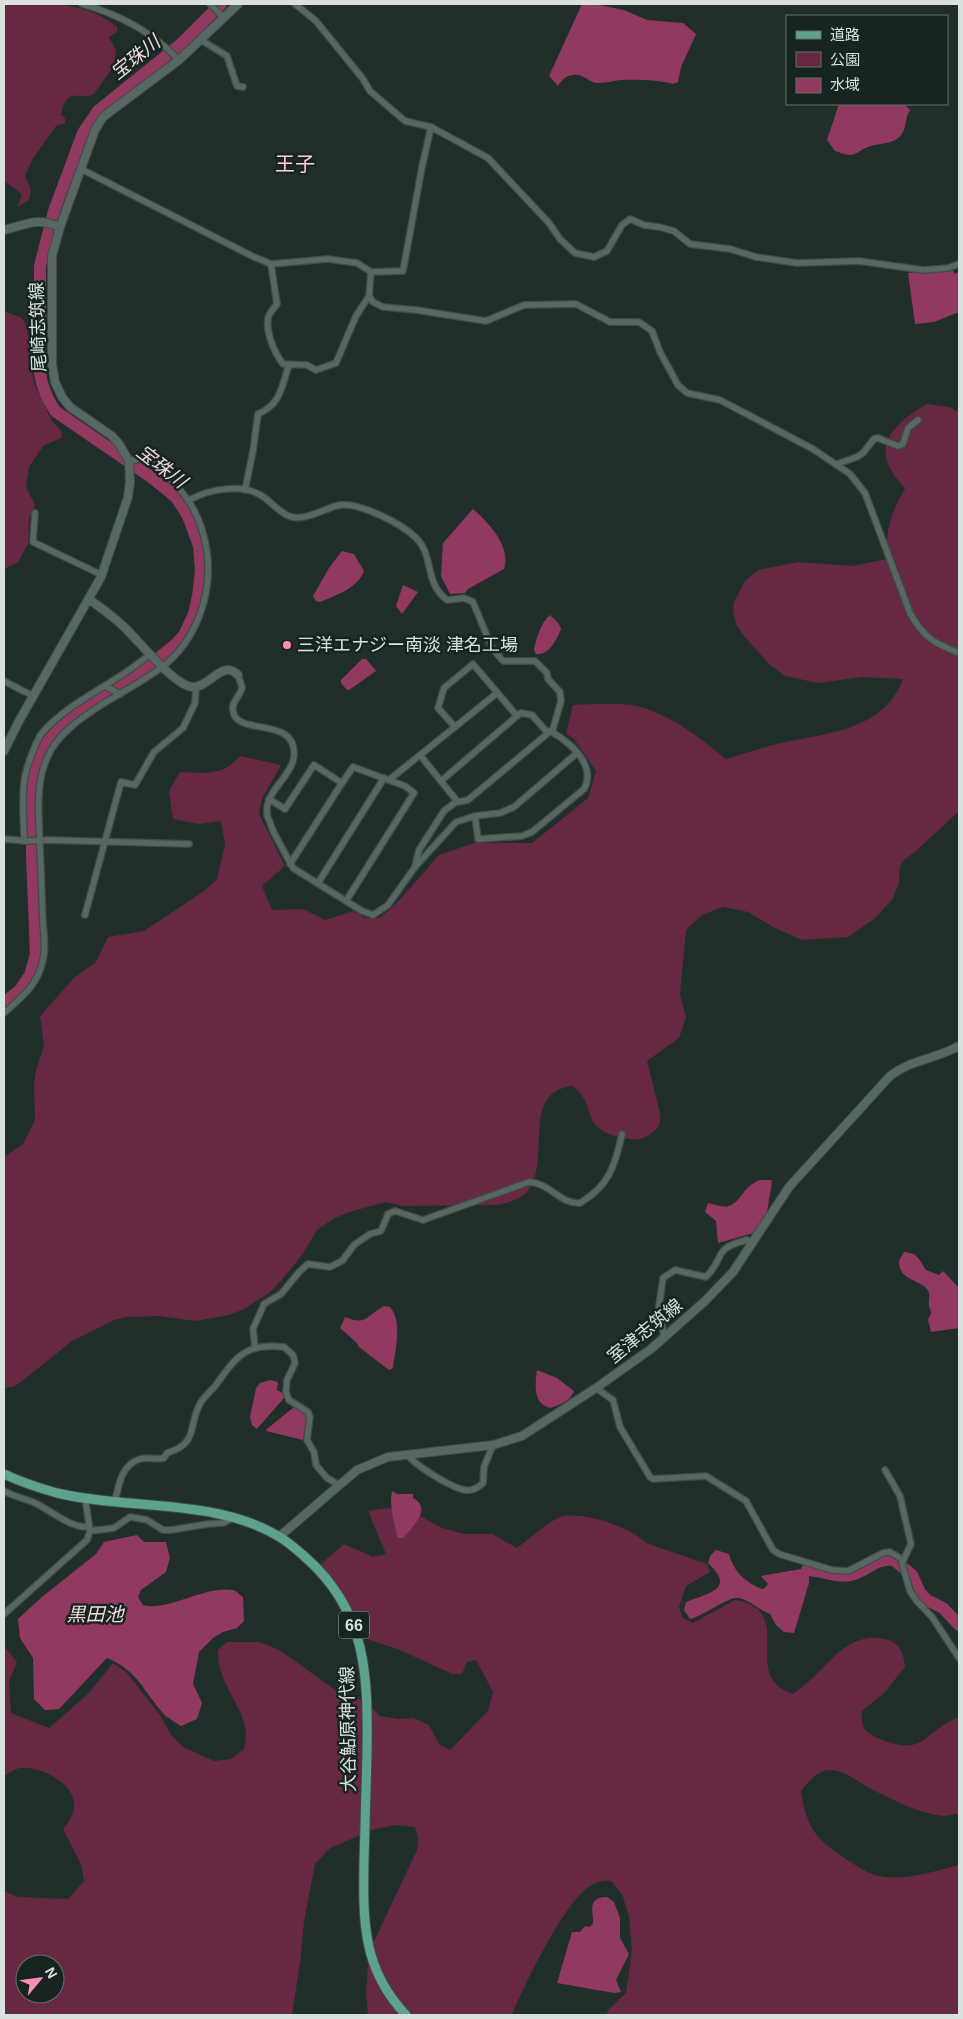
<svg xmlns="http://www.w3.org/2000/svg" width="963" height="2019" font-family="Helvetica,'Noto Sans JP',sans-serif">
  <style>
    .green { fill: #662843; fill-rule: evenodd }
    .water { fill: #913960 }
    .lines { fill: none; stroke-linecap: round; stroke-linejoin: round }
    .river { stroke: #913960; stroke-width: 12 }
    .street-casing { stroke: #3f4c47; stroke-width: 8 }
    .secondary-casing { stroke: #3f4c47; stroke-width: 10 }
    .primary-casing { stroke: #3f4c47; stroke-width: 11 }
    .street { stroke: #576762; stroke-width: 5.5 }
    .secondary { stroke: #576762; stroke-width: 8 }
    .primary { stroke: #5ca28e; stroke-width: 9 }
    .poi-dot { fill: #ff8ebb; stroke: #162520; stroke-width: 2 }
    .labels { text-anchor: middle; stroke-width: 5; stroke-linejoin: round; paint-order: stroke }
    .shield { fill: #162520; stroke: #9ea9a5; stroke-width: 1 }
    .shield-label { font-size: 16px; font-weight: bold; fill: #d8e1de }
    .street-label { font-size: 18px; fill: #d8e1de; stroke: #162520 }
    .poi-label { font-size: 18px; fill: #d8e1de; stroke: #162520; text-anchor: start }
    .water-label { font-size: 19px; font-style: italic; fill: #f2d8e1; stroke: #162520 }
    .quarter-label { font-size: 20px; fill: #ffcdde; stroke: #162520 }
  </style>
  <rect width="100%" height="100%" fill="#202f2a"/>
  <g class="green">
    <path d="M4 4C44 4 85 0 117 27V32L109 37 116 51 114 66 93 95C75 99 67 87 61 115L65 118V123L56 126 32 160 25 176 31 190 29 200 17 207 22 194 4 181Z"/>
    <polygon points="4,311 22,318 27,327 34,384 52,421 59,428 62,433 61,438 43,446 29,467 26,487 35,505 29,518 28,544 18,562 4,569"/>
    <path d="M927 404 949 407 959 412V811L916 851 903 861 900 867 899 883 892 900 874 919 848 937 802 940 773 927 748 912 723 907 702 915 686 930 680 994 686 1017 679 1038 647 1061 660 1113C661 1127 659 1127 649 1135 641 1141 633 1140 623 1138 576 1128 600 1105 572 1086 518 1093 554 1163 526 1193 519 1200 507 1203 498 1205L402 1206 386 1202 349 1212 333 1219 317 1230 302 1255 280 1282 269 1293 244 1309 229 1315 196 1321 158 1316 127 1317 114 1320 72 1341 21 1382 13 1387 4 1388V1157L23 1144 35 1120 34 1085 36 1070 44 1046 40 1016 74 978 96 962 108 937 144 931 204 891 217 879 225 844 221 821 198 824 173 819 169 791 180 772C205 773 222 777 240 756L281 765 262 799 259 814 285 866 262 886 272 910 303 909 325 920 354 911 365 918H379L395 905 439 855 474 843H532L588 798 596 771 574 739 566 733 573 705C592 704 623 702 641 707 674 717 700 738 726 759 744 754 763 747 781 743 828 733 884 730 903 679L863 677 818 683 785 676 769 664 744 636 736 624 733 611 734 602 745 581 758 570 798 562 852 566 887 559C886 528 890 515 905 489 901 483 894 477 891 470 873 439 903 418 927 404Z"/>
    <path d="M387 1508 413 1512 442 1528 464 1534H492L517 1548C528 1540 547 1523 558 1518 578 1509 632 1527 646 1543L707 1564 710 1572 686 1586 679 1607 682 1617 693 1623 735 1600C740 1601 746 1602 750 1604 789 1625 743 1676 792 1694 824 1676 844 1627 888 1640 901 1644 904 1655 905 1667L884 1693 862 1711C861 1727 863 1731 878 1738 925 1759 923 1731 959 1717V1814C954 1814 949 1816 944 1816 919 1814 892 1799 871 1789 858 1782 843 1769 828 1770 816 1772 808 1782 801 1791 806 1829 818 1841 849 1861 860 1868 870 1875 884 1877 909 1880 935 1871 959 1865V2015H606L609 2009 626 1993 632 1951 629 1917 622 1894 611 1881C601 1880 594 1883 586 1889 563 1906 523 1987 512 2015H368L366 1993 369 1952 417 1850 418 1838 415 1827 395 1825 372 1830 330 1848 315 1864 304 1922 300 1963 292 2015H4V1891L18 1897 68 1899 84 1881 81 1864 63 1829C68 1823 73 1816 74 1808 78 1785 41 1766 21 1768 15 1768 9 1774 4 1776V1646L17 1662 9 1681 11 1713 49 1728 88 1694 113 1663 126 1672 160 1715 171 1735 183 1747 214 1761 231 1759 244 1749C245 1744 246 1739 246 1734 244 1704 217 1685 218 1650L227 1642H260L281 1651 338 1692 367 1702 380 1716 398 1719 413 1718 429 1725 439 1744 450 1750 488 1711 493 1692 476 1660 467 1662 462 1674H452L400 1650 364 1638C353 1609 340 1589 320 1565L344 1544 373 1557 386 1554 368 1511ZM25 1964H55V1994H25Z"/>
  </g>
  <g class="water">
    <path d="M582 4H594L624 10 647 20 683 23 696 34 681 67 678 82 673 84C663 80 633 79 620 80 613 81 605 83 597 83 588 82 583 73 573 75 565 76 562 80 558 86L549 76Z"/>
    <path d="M839 104H904L910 110C905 117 907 125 903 132 895 146 880 142 868 147 861 149 857 155 850 155 845 155 839 152 835 151L827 140Z"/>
    <polygon points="942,269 952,269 955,274 959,271 959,312 934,322 915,324 908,273"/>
    <path d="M473 509C488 522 512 547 504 569L468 589 465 593 450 594 441 576 443 543Z"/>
    <path d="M342 551 354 554 364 571C357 589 336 595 320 602L316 601 313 596 329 568Z"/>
    <polygon points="403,585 418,592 402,614 396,606"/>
    <path d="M550 615 559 624 561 629C556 640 550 655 536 654L534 650C536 639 541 622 550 615Z"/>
    <polygon points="362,659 366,659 376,671 349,690 346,689 341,683 341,680"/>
    <path d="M760 1180H771L772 1182 766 1218 757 1232 718 1243 716 1221 705 1212 708 1203C714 1204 722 1208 729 1206 741 1202 744 1185 760 1180Z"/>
    <path d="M904 1252C919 1253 919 1260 926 1270L939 1275 943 1271 959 1288V1328L931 1332 928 1320 931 1313C931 1310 929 1308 929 1306 928 1299 932 1293 925 1287 915 1279 899 1279 899 1261Z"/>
    <path d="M384 1306 390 1307C403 1322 395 1350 393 1368L389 1370 359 1347 357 1343 340 1328 345 1317C367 1326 366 1316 384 1306Z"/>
    <path d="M537 1370 557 1378 574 1391C570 1401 560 1405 550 1408 533 1404 535 1385 537 1370Z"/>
    <polygon points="270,1380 278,1382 277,1390 284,1394 284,1398 257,1429 252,1425 250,1417 256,1388 260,1383"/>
    <polygon points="294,1407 303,1411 308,1416 303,1440 266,1431 267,1429"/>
    <path d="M392 1491 397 1494H413V1498C433 1508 412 1528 403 1538H398C394 1523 389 1506 392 1491Z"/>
    <path d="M137 1535 144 1542H166L170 1558 166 1572 141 1590 138 1597 143 1605C166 1612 206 1585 233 1590 237 1591 240 1595 243 1597L244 1621 237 1628 223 1632 213 1638 199 1652 193 1684 202 1703 197 1719 181 1726C175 1722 167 1718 162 1712 142 1689 138 1671 107 1658L59 1709 45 1710 34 1699 33 1658 20 1638 18 1619 42 1597 96 1554 104 1542Z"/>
    <path d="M716 1550 729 1554C733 1571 746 1583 762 1589L765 1588 768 1584 761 1576 807 1568 809 1575V1583L794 1633 784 1632 776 1625 770 1614C759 1610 751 1601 739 1598 730 1595 704 1616 690 1619L684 1610 686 1602C707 1593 737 1590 708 1563L710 1556Z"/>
    <path d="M607 1897 614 1902 620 1918V1938L629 1954 616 1980 621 1992 614 1993 557 1983 572 1932H580L585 1926 590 1927 593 1923C593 1909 587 1898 607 1897Z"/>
  </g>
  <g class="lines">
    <g class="river">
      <path d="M4 1003 20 990 30 975 36 955 32 856V792L34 773 45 745 60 727 99 698 143 671 176 644 184 635 194 614 198 596 201 571 199 546 188 516 176 497 151 477 55 411C47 399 42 388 40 373V266L54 211 83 133 98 111 181 44 221 4"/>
      <path d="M807 1570C821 1570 837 1578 851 1575 868 1571 874 1558 894 1560L912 1575 920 1593 927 1600 943 1608 959 1625"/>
    </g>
    <g class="street-casing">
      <g id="street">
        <path d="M82 4C118 14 153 33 179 60"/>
        <polyline points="210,4 224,18"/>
        <polyline points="295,4 316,21 363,79 370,91 405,121 431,127 488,158 549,223 560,239 575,253 594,257 607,251 622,225 630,219 644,225 659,227 674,231 690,244 730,249 756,257 797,263 859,261 923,270 948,268 959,264"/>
        <polyline points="201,40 227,56 237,86 243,87"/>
        <polyline points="81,169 254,257 271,264 328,259 357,263 371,272 403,271 422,167 431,127"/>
        <path d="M271 264 277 304C274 308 269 313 268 318 266 333 274 352 283 364L307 365 316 370 336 363 356 316 369 296"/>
        <path d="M371 272 369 296 373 302 383 307 416 310 486 321 524 305 576 304 610 322H639L652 331 660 352 678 385 687 393 720 400 813 449 850 474 865 493 910 613C924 638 934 643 959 653"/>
        <polyline points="837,464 857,457 863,453 874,439 878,438 898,446 903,444 908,428 918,420"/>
        <path d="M245 490 253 451 258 414C281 404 281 388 289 365"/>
        <path d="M189 500C210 489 244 482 265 498 273 504 282 515 292 517 308 520 325 508 340 505 359 502 402 524 415 537 435 555 423 582 447 600L464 598 473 602 492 648 503 661H535L547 673 548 679 560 692 561 701 553 729 468 800 458 802 457 801 444 811 419 850 415 867"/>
        <polyline points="35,513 33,542 102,575"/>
        <path d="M238 675 242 687C241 696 231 701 233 711 236 737 297 715 294 756 292 775 270 788 267 807V815L274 833 293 868 362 911 373 915 388 905 415 867 456 822 475 816 478 839 522 836 532 832 584 789C597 765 570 742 550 731"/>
        <polyline points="4,681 33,696"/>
        <polyline points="105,686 120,694"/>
        <polyline points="455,727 497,693"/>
        <polyline points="389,780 420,755"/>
        <polyline points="441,781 517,716"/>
        <polyline points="269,799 285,809 314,765 342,783 353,767 405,786 414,793 346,901"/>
        <polyline points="457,801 420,755 455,727 438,708 444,688 473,664 517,716 521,713 532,715 548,733"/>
        <polyline points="475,816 500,813 514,807 577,753"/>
        <polyline points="4,839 27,841 49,840 189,844"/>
        <path d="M24 841C24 820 21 797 25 776 27 766 36 741 42 733 70 700 118 683 150 654"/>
        <polyline points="290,864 342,783"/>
        <polyline points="318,883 384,778"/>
        <polyline points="85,915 121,782 135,785 154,752 183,728 195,703 196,687"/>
        <path d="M4 1013C22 997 38 985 43 960 46 948 44 935 43 923 42 897 41 872 40 847 39 814 34 780 51 750 62 731 83 717 101 705 121 693 143 681 162 667 196 641 213 594 207 552 201 509 180 483 144 458L129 461"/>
        <path d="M664 1337 659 1306 663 1278 675 1270 706 1277C727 1256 711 1249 747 1240L752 1244"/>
        <path d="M255 1348 253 1329 264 1304 281 1294 300 1271 308 1264 330 1267 342 1261 354 1245 370 1234 381 1231 388 1214 395 1211 423 1220 529 1182C551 1183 559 1204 580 1203 609 1186 615 1166 622 1134"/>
        <polyline points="596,1388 613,1400 620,1427 650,1477 653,1479 706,1476 746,1501 773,1550 779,1554 832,1570 848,1571 883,1553 890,1552 903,1560"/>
        <path d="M407 1454C414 1465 452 1488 465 1490 472 1491 478 1488 483 1483L484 1467 493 1445"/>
        <polyline points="885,1470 900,1496 911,1544 902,1563 910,1591 916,1600 932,1617 959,1658"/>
        <path d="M4 1491C13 1496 23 1498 33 1502 51 1510 69 1528 89 1527"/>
        <path d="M115 1501C119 1485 121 1465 140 1459 148 1457 156 1460 164 1458L167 1453C200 1443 187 1425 201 1402 205 1396 211 1391 216 1385 236 1357 246 1342 284 1347L293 1355 295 1363 287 1380 286 1392 289 1400 308 1412 310 1417 307 1440 314 1452 316 1465 327 1478 339 1485"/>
        <polyline points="90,1531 114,1528 130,1517 147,1520 163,1530 171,1530 208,1524 223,1523 233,1518"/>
        <polyline points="4,1614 87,1540 90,1531 85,1497"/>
      </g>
    </g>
    <g class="secondary-casing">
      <g id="secondary">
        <path d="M4 230C29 224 35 217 60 227"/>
        <path d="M90 600C101 608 113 616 123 626 139 641 169 679 188 686 208 693 221 657 238 675"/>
        <polyline points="4,751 19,721 101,577 128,497 130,482 129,461 119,444 112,436 70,407 62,397 55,382 52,364 52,256 60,227 95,130 103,117 179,60 238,4"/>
        <path d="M280 1536 357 1470 388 1457 493 1445 522 1436 596 1388 651 1349 705 1301 733 1272 789 1187 890 1076C912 1059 936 1059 959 1046"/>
      </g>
    </g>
    <g class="primary-casing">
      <path id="primary" d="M4 1474C21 1482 39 1488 57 1493 128 1510 214 1498 278 1536 287 1541 296 1549 304 1556 368 1611 368 1677 367 1755 366 1790 365 1825 364 1861 363 1920 362 1969 406 2015"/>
    </g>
    <use href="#street" class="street"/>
    <use href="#secondary" class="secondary"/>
    <use href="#primary" class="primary"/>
  </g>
  <circle class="poi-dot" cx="287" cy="645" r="5"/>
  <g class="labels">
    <rect class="shield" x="339" y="1611.5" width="30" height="27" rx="4"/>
    <g class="shield-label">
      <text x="354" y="1631">66</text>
    </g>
    <g class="street-label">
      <text transform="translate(38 327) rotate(-92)" y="6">尾崎志筑線</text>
      <text transform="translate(645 1331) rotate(-39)" y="6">室津志筑線</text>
      <text transform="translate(348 1729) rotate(-91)" y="6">大谷鮎原神代線</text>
    </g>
    <g class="poi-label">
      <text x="297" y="651">三洋エナジー南淡 津名工場</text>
    </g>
    <g class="water-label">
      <text transform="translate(135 57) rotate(-39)" y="7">宝珠川</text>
      <text transform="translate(162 466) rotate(38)" y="7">宝珠川</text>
      <text x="95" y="1621">黒田池</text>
    </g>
    <g class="quarter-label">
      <text x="295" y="171">王子</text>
    </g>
  </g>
  <rect width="963" height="2019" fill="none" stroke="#d8e1de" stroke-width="10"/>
  <rect x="786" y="15" width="162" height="90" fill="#162520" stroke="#64706c"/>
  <rect x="796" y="31" width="25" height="8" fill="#5ca28e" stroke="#64706c"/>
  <text x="830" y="40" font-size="15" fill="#d8e1de">道路</text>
  <rect x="796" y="52" width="25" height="15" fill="#662843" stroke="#64706c"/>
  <text x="830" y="65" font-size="15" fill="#d8e1de">公園</text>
  <rect x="796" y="78" width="25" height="15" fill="#913960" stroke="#64706c"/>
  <text x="830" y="90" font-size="15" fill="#d8e1de">水域</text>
  <g transform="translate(40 1979) rotate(61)"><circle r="24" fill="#162520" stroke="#64706c"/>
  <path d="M0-4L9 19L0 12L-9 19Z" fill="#ff8ebb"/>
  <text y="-8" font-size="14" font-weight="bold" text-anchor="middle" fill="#d8e1de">N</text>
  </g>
</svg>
